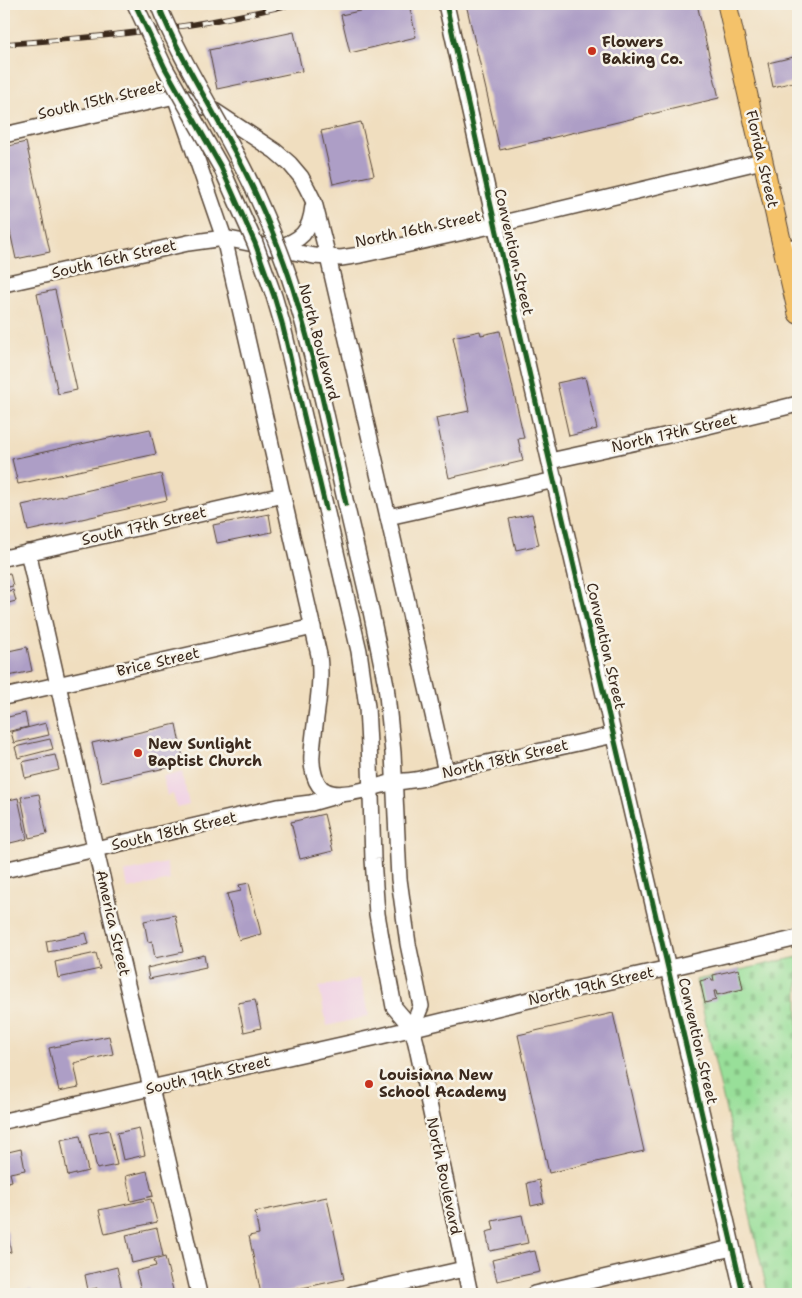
<svg xmlns="http://www.w3.org/2000/svg" width="802" height="1298" font-family="'Shantell Sans',sans-serif">
  <style>
    .built { fill: #f0d0e4 }
    .cemetery { fill: url(#cemetery-stones); stroke: #6a845c }
    .building { fill: #ad9ec6 }
    .lines { fill: none; stroke-linecap: round; stroke-linejoin: round }
    .minor-casing { stroke: #564536; stroke-width: 18 }
    .major-casing { stroke: #564536; stroke-width: 21 }
    .minor { stroke: #fff; stroke-width: 15 }
    .major { stroke: #f4c26a; stroke-width: 19 }
    .rail-casing { stroke: #3b2a1e; stroke-width: 5.5 }
    .rail { stroke: #f7f3e8; stroke-width: 4; stroke-dasharray: 11; stroke-linecap: butt }
    .minor-bridge-casing { stroke: #564536; stroke-width: 18; stroke-linecap: butt }
    .minor-bridge { stroke: #fff; stroke-width: 15 }
    .cycleway-casing { stroke: #f7f3e8; stroke-width: 8 }
    .cycleway { stroke: #1b5e20; stroke-width: 5 }
    .poi-dot { fill: #c8321e; stroke: #f7f3e8; stroke-width: 2 }
    .labels { text-anchor: middle; stroke-width: 5; stroke-linejoin: round; paint-order: stroke }
    .poi-label { font-size: 15px; font-weight: bold; fill: #3b2a1e; stroke: #f7f3e8; text-anchor: start }
    .street-label { font-size: 15px; fill: #3b2a1e; stroke: #f7f3e8 }
  </style>
  <defs>
    <pattern id="cemetery-stones" width="16" height="16" patternUnits="userSpaceOnUse" patternTransform="scale(1.25)"><rect width="16" height="16" fill="#98df99"/><path d="M2 7V4a2 2 0 0 1 4 0v3zM10 15v-3a2 2 0 0 1 4 0v3z" fill="#84c083"/></pattern>
  </defs>
  <rect width="100%" height="100%" fill="#f7f3e8"/>
  <filter id="ink" filterUnits="userSpaceOnUse"><feTurbulence type="fractalNoise" baseFrequency=".02" numOctaves="2"/><feDisplacementMap in="SourceGraphic" scale="10" xChannelSelector="R" yChannelSelector="G"/><feConvolveMatrix kernelMatrix="1 2 1 2 8 2 1 2 1" color-interpolation-filters="sRGB"/></filter>
  <filter id="wash" filterUnits="userSpaceOnUse"><feTurbulence type="fractalNoise" baseFrequency=".0096" numOctaves="4" result="noise"/><feDisplacementMap in="SourceGraphic" scale="20" xChannelSelector="R" yChannelSelector="G"/><feGaussianBlur stdDeviation="1.12" result="paint"/><feColorMatrix in="noise" values="0 0 0 0 0 0 0 0 0 0 0 0 0 0 0 0 0 1.4 0 .05"/><feComposite in="paint" operator="in"/></filter>
  <g filter="url(#wash)">
    <rect width="100%" height="100%" fill="#f0debf"/>
    <g class="built">
      <polygon points="182,772 189,805 177,808 173,794 167,796 163,777"/>
      <polygon points="166,863 170,880 128,889 125,872"/>
      <polygon points="360,978 369,1016 327,1026 319,987"/>
    </g>
    <polygon class="cemetery" points="798,957 798,1294 768,1294 696,980"/>
    <g id="blocks">
      <g class="building">
        <polygon points="391,4 409,4 416,37 350,53 341,15"/>
        <polygon points="466,4 697,4 719,98 500,150"/>
        <polygon points="294,32 302,71 217,89 209,50"/>
        <polygon points="798,56 798,81 773,87 768,63"/>
        <polygon points="361,122 374,175 333,184 321,131"/>
        <polygon points="26,142 50,252 16,259 4,204 4,147"/>
        <polygon points="55,290 77,390 58,394 37,294"/>
        <polygon points="480,331 481,335 500,331 524,438 518,439 523,461 449,478 436,418 469,411 453,337"/>
        <polygon points="585,377 597,429 569,436 557,383"/>
        <polygon points="150,429 156,454 18,484 12,459"/>
        <polygon points="161,474 167,500 28,531 22,505"/>
        <polygon points="269,514 272,532 217,543 213,525"/>
        <polygon points="532,514 539,545 516,550 509,519"/>
        <polygon points="10,573 13,586 4,588 4,574"/>
        <polygon points="13,590 16,601 4,604 4,592"/>
        <polygon points="27,647 32,671 4,677 4,652"/>
        <polygon points="25,713 28,727 6,732 4,718"/>
        <polygon points="46,723 49,735 14,743 11,732"/>
        <polygon points="176,724 184,764 101,782 92,743"/>
        <polygon points="50,739 53,749 18,758 15,747"/>
        <polygon points="55,755 59,770 25,778 22,762"/>
        <polygon points="39,794 47,834 29,838 21,797"/>
        <polygon points="18,798 27,839 6,844 4,831 4,801"/>
        <polygon points="324,814 333,851 300,859 291,822"/>
        <polygon points="249,883 261,934 239,940 227,894 241,891 239,885"/>
        <polygon points="175,915 183,952 155,958 152,941 148,942 144,921"/>
        <polygon points="86,933 89,944 48,952 46,941"/>
        <polygon points="96,953 100,969 58,978 55,962"/>
        <polygon points="204,955 206,967 149,979 147,968"/>
        <polygon points="739,969 743,989 717,995 716,991 714,991 716,1000 705,1003 700,981 711,978 712,981 714,981 713,975"/>
        <polygon points="255,1000 261,1028 244,1032 238,1003"/>
        <polygon points="613,1013 644,1151 549,1173 518,1035"/>
        <polygon points="109,1036 113,1054 74,1063 79,1087 59,1091 49,1048"/>
        <polygon points="139,1128 145,1155 123,1160 117,1133"/>
        <polygon points="109,1130 117,1165 97,1169 89,1134"/>
        <polygon points="80,1136 88,1171 68,1176 61,1140"/>
        <polygon points="21,1149 25,1170 10,1173 12,1181 4,1183 4,1153"/>
        <polygon points="147,1171 153,1196 131,1201 126,1176"/>
        <polygon points="539,1180 544,1203 531,1206 527,1183"/>
        <polygon points="327,1197 344,1279 274,1294 261,1294 249,1236 259,1234 255,1212"/>
        <polygon points="151,1199 157,1222 105,1234 99,1210"/>
        <polygon points="522,1215 528,1243 490,1251 486,1232 494,1230 492,1221"/>
        <polygon points="157,1228 163,1256 132,1263 126,1235"/>
        <polygon points="7,1230 11,1252 4,1254 4,1231"/>
        <polygon points="530,1251 530,1252 535,1251 540,1272 497,1281 492,1260"/>
        <polygon points="165,1257 174,1294 142,1294 136,1271 156,1266 154,1260"/>
        <polygon points="117,1267 123,1294 98,1294 97,1288 88,1290 85,1275"/>
        <polygon points="31,1289 32,1294 9,1294 9,1293"/>
      </g>
    </g>
  </g>
  <g filter="url(#ink)">
    <use href="#blocks" fill-opacity="0" stroke="#564536" stroke-width="1"/>
    <g class="lines">
      <g class="minor-casing">
        <g id="minor">
          <path d="M446 4C540 435 646 864 743 1294"/>
          <path d="M175 96 224 238 319 655C323 688 314 720 312 754 311 765 314 786 326 791 341 799 373 787 390 783 400 781 410 781 420 779 429 777 437 774 446 772L614 735"/>
          <polyline points="4,135 175,96 184,97 216,112 275,151 290,164 301,177 307,188 314,202 328,257 388,517 446,772"/>
          <path d="M277 248C301 240 310 233 313 206"/>
          <polyline points="783,249 798,246"/>
          <polyline points="4,284 188,243 224,238 314,256 341,258 360,255 495,225 762,161"/>
          <polyline points="550,461 687,431 798,404"/>
          <polyline points="346,504 371,611 386,685 393,753 399,879 408,944 421,1006 412,1028"/>
          <polyline points="326,509 359,651 367,707 370,764 373,859 377,914 382,943 394,1007 412,1028 416,1043 470,1294"/>
          <polyline points="388,517 555,480"/>
          <polyline points="28,552 82,791 199,1294"/>
          <polyline points="4,558 283,495"/>
          <polyline points="4,697 313,627"/>
          <polyline points="4,870 278,807 311,803 339,795"/>
          <polyline points="4,1121 377,1037 562,992 669,968 798,938"/>
          <polyline points="352,1294 464,1269"/>
          <polyline points="534,1294 732,1248"/>
        </g>
      </g>
      <g class="major-casing">
        <polyline id="major" points="727,4 798,314"/>
      </g>
      <use href="#minor" class="minor"/>
      <use href="#major" class="major"/>
      <g class="rail-casing">
        <path id="rail" d="M4 44C63 40 123 35 182 26 219 21 256 12 294 4"/>
      </g>
      <use href="#rail" class="rail"/>
      <g class="minor-bridge-casing">
        <g id="minor-bridge">
          <polyline points="135,4 165,68 221,167 255,243 274,296 282,323 326,509"/>
          <path d="M158 4C185 72 229 132 258 199 273 232 287 267 297 302 317 368 331 437 346 504"/>
        </g>
      </g>
      <use href="#minor-bridge" class="minor-bridge"/>
      <g class="cycleway-casing">
        <g id="cycleway">
          <polyline points="135,4 165,68 221,167 255,243 274,296 282,323 326,509"/>
          <path d="M158 4C185 72 229 132 258 199 273 232 287 267 297 302 317 368 331 437 346 504"/>
          <path d="M446 4C540 435 646 864 743 1294"/>
        </g>
      </g>
      <use href="#cycleway" class="cycleway"/>
    </g>
  </g>
  <g class="poi-dot">
    <circle cx="592" cy="51" r="5"/>
    <circle cx="138" cy="753" r="5"/>
    <circle cx="369" cy="1084" r="5"/>
  </g>
  <g class="labels">
    <g class="poi-label">
      <text x="602" y="47">Flowers<tspan x="602" dy="17">Baking Co.</tspan></text>
      <text x="148" y="749">New Sunlight<tspan x="148" dy="17">Baptist Church</tspan></text>
      <text x="379" y="1080">Louisiana New<tspan x="379" dy="17">School Academy</tspan></text>
    </g>
    <g class="street-label">
      <text transform="translate(100 100) rotate(-13)" y="5">South 15th Street</text>
      <text transform="translate(762 159) rotate(77)" y="5">Florida Street</text>
      <text transform="translate(418 229) rotate(-12)" y="5">North 16th Street</text>
      <text transform="translate(514 252) rotate(77)" y="5">Convention Street</text>
      <text transform="translate(114 259) rotate(-13)" y="5">South 16th Street</text>
      <text transform="translate(319 342) rotate(75)" y="5">North Boulevard</text>
      <text transform="translate(674 433) rotate(-13)" y="5">North 17th Street</text>
      <text transform="translate(144 526) rotate(-13)" y="5">South 17th Street</text>
      <text transform="translate(606 646) rotate(77)" y="5">Convention Street</text>
      <text transform="translate(158 662) rotate(-13)" y="5">Brice Street</text>
      <text transform="translate(505 759) rotate(-13)" y="5">North 18th Street</text>
      <text transform="translate(174 831) rotate(-13)" y="5">South 18th Street</text>
      <text transform="translate(113 923) rotate(77)" y="5">America Street</text>
      <text transform="translate(591 986) rotate(-13)" y="5">North 19th Street</text>
      <text transform="translate(698 1041) rotate(77)" y="5">Convention Street</text>
      <text transform="translate(208 1075) rotate(-13)" y="5">South 19th Street</text>
      <text transform="translate(444 1176) rotate(78)" y="5">North Boulevard</text>
    </g>
  </g>
  <rect width="802" height="1298" fill="none" stroke="#f7f3e8" stroke-width="20"/>
</svg>
